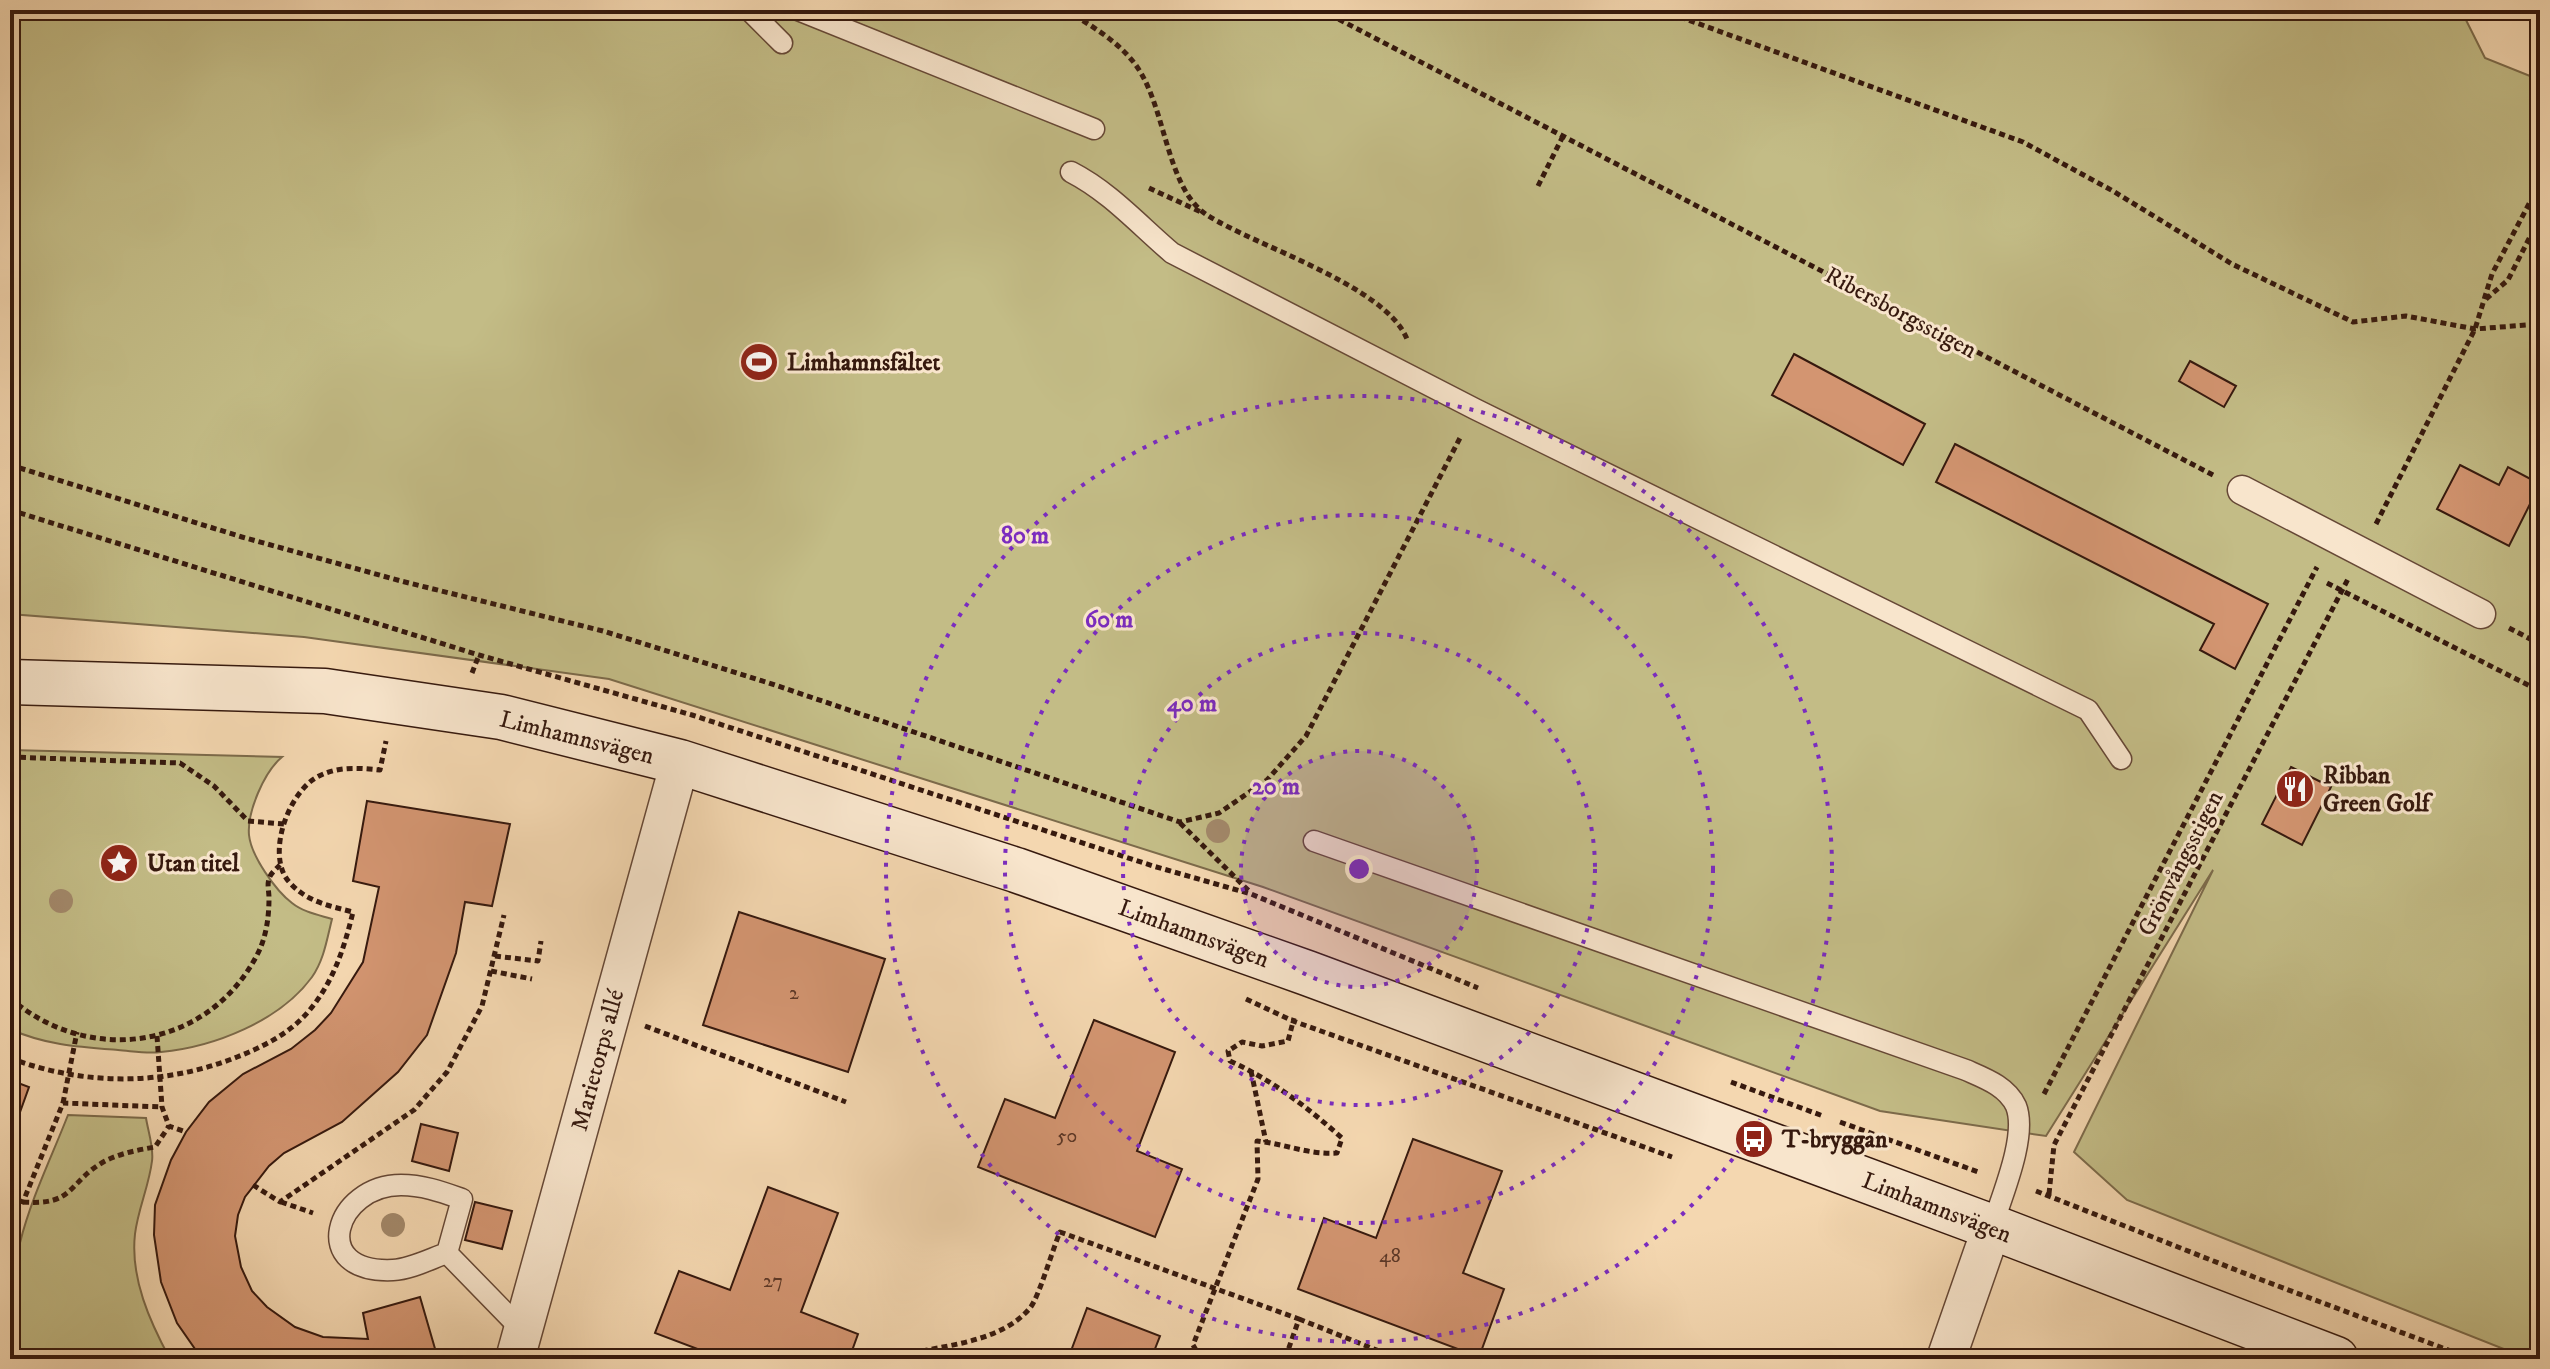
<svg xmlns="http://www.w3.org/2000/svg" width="2550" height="1369" font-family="'IM FELL DW Pica',serif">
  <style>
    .green { fill: #c3bc86; stroke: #7c6a4a; stroke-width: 2 }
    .building { fill: #d39571; stroke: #36190e; stroke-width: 2 }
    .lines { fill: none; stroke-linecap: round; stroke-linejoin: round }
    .service-casing { stroke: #664836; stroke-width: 23 }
    .pedestrian-casing { stroke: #664836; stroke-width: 31 }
    .minor-casing { stroke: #664836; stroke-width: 41 }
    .secondary-casing { stroke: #36190e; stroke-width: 47 }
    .path { stroke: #36190e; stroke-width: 5; stroke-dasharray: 6 4; stroke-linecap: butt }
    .service { stroke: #f8e5cc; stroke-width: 20 }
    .pedestrian { stroke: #f8e5cc; stroke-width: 28 }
    .minor { stroke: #f8e5cc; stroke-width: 38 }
    .secondary { stroke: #f8e5cc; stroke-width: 44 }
    .tree { fill: #a3896b }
    .ring { fill: none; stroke: #7b2cbf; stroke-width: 4; stroke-dasharray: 4 8 }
    .labels { text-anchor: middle; stroke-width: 6; stroke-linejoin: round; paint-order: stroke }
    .number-label { font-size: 20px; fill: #5d3827 }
    .street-label { font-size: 24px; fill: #36190e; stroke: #f8e5cc }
    .poi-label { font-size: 24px; font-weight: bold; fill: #36190e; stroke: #f8e5cc; text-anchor: start }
    .centre { fill: #7b2cbf; stroke: #f8e5cc; stroke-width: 4 }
    .ring-label { font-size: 24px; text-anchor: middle; font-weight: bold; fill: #7b2cbf; stroke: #f8e5cc; stroke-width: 6; stroke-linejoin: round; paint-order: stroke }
  </style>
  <rect width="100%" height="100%" fill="#f4d7b0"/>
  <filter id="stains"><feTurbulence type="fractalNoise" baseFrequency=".0025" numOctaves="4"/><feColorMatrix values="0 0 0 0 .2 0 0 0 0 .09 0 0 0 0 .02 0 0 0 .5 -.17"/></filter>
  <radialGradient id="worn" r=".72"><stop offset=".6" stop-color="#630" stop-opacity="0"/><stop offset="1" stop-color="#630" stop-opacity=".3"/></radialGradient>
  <g class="green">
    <polygon points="10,10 2461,10 2485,58 2540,80 2540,1359 2529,1359 2127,1200 2074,1152 2213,870 2046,1136 1880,1111 1263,887 609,679 304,637 10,614"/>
    <path d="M10 750 282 757C264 772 247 812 249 835 251 856 276 891 292 903 303 912 319 915 332 919 327 939 324 960 312 977 280 1021 214 1047 161 1052 147 1054 132 1051 118 1050 79 1047 45 1045 10 1029Z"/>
    <path d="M68 1115 146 1118C148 1131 154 1148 152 1161 149 1186 138 1209 135 1234 130 1278 150 1322 170 1359H20L11 1344 17 1338C0 1257 39 1189 68 1115Z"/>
  </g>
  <g class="building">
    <polygon points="1794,354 1925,424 1903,465 1772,395"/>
    <polygon points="2190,361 2236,386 2224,407 2179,381"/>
    <polygon points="1955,444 2268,604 2235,669 2200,650 2214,624 1936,482"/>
    <polygon points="2460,465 2499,485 2508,467 2540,484 2509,546 2437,509"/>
    <polygon points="2291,767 2331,787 2302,845 2262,824"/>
    <polygon points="367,801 510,824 492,906 465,902 456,953 427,1035 398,1072 342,1122 284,1153 269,1166 245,1197 238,1215 235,1236 241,1267 252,1291 267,1307 295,1327 323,1337 368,1339 363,1313 420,1297 438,1359 202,1359 177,1323 161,1282 154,1235 155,1205 171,1160 186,1132 209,1102 243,1074 291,1049 315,1030 331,1013 363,962 379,887 353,881"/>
    <polygon points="739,912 885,959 848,1072 703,1025"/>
    <polygon points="1094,1020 1175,1052 1137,1151 1182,1169 1155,1237 978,1167 1005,1099 1055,1118"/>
    <polygon points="10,1080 29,1087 10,1140"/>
    <polygon points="421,1124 458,1133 449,1171 412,1161"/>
    <polygon points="1413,1139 1502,1171 1463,1273 1504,1289 1479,1357 1298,1289 1324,1218 1376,1238"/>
    <polygon points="768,1187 838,1213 801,1312 858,1334 849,1359 724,1359 655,1333 679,1271 730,1290"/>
    <polygon points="475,1202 512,1211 502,1249 465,1240"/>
    <polygon points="1087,1308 1160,1336 1151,1359 1068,1359"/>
  </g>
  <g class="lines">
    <g class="service-casing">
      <g id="service">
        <polyline points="749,10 782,43"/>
        <polyline points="798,10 1094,129"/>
        <path d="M1071 172C1110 192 1139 225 1172 253L1475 409 2088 710 2121 759"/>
        <path d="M1314 841 1966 1070C1984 1078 2007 1086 2016 1106 2028 1136 2001 1198 1992 1227"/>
        <path d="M447 1253C430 1259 411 1269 393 1270 307 1274 335 1185 401 1185 423 1185 442 1192 462 1199L447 1253 523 1331"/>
      </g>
    </g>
    <g class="pedestrian-casing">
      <polyline id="pedestrian" points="2242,490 2481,614"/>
    </g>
    <g class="minor-casing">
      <g id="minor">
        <polyline points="515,1359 680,762"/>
        <polyline points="1946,1359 1992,1227"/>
      </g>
    </g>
    <g class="secondary-casing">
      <polyline id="secondary" points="10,682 325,691 501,717 680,762 1016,870 1307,973 1992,1227 2336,1359"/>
    </g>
    <g class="path">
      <path d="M1066 10C1088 24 1113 38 1130 58 1167 98 1163 186 1207 215 1255 246 1385 285 1407 339"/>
      <polyline points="1321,10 2213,475"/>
      <polyline points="1661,10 2023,142 2113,191 2232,264 2353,322 2406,316 2475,329 2540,324"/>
      <polyline points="1538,186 1563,136"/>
      <polyline points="1149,188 1201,212"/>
      <polyline points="2486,299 2508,280 2540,217"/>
      <polyline points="10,465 242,537 401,581 603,631 769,683 1180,822 1219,813 1267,780 1306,736 1461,436"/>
      <polyline points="10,510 479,655 692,715 1153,866 1251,894 1478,988"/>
      <polyline points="2376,524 2475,329 2492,274 2540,183"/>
      <polyline points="2327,583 2540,691"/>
      <polyline points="2509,628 2540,644"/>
      <polyline points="472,673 479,655"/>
      <polyline points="10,757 180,763 214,786 248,821 284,824"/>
      <polyline points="1180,823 1250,892"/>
      <polyline points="495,956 538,961 541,941"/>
      <polyline points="491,971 532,979"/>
      <path d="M10 998C88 1066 206 1050 256 957 266 939 269 918 269 898 269 892 267 885 269 879 270 874 276 869 280 865"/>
      <polyline points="1246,999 1293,1021 1672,1157"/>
      <polyline points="645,1026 846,1102"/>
      <polyline points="157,1036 162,1107 169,1126 186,1132"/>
      <path d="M10 1058C84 1086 164 1086 237 1057 263 1047 290 1033 308 1012 333 983 344 949 353 912 330 906 308 902 291 884 264 858 288 791 319 776 339 766 359 768 380 770L386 741"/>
      <polyline points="1251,1071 1266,1142"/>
      <polyline points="1731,1082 1823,1116"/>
      <polyline points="2044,1094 2317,567"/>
      <polyline points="63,1103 77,1032"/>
      <polyline points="1840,1122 1981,1173"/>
      <polyline points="253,1185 280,1202 414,1110 447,1072 482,1006 504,915"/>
      <polyline points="2036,1191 2254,1277 2472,1359"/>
      <polyline points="2049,1194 2054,1145 2348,579"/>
      <polyline points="10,1197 23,1202 63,1103 162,1107"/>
      <path d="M23 1202C76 1206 67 1182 105 1161 121 1153 138 1150 155 1147L169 1126"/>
      <polyline points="281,1202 313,1213"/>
      <polyline points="1299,1319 1399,1359"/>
      <path d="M916 1359 922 1351C958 1344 1005 1338 1030 1308 1039 1297 1053 1248 1060 1232L1299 1319 1285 1359"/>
      <path d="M1201 1359 1193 1345 1258 1179 1257 1141C1285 1144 1309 1155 1337 1153L1342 1138C1307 1107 1272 1080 1230 1061L1228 1051 1242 1042 1262 1046 1288 1041 1294 1018"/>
    </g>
    <use href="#service" class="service"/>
    <use href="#pedestrian" class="pedestrian"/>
    <use href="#minor" class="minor"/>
    <use href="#secondary" class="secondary"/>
  </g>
  <g class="tree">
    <circle cx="1218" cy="831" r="12"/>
    <circle cx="61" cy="901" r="12"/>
    <circle cx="393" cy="1225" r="12"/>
  </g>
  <circle cx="1359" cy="869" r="118" fill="#7b2cbf" fill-opacity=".12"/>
  <g class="ring">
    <circle cx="1359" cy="869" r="118"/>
    <circle cx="1359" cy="869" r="236"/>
    <circle cx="1359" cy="869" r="354"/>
    <circle cx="1359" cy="869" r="473"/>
  </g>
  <defs>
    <g id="stadium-disc" transform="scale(2)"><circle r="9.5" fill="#8f2418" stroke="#f8e5cc"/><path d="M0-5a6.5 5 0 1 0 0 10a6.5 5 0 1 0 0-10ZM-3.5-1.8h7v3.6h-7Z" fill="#fff"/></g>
    <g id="restaurant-disc" transform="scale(2)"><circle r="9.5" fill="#8f2418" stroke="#f8e5cc"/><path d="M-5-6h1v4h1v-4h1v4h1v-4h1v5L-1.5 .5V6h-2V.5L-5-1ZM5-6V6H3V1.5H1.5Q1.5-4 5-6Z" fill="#fff"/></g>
    <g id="sight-disc" transform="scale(2)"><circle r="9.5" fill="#8f2418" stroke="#f8e5cc"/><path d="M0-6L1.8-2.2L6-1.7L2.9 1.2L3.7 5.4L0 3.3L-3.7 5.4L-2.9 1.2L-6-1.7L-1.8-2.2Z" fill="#fff"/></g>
    <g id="bus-disc" transform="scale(2)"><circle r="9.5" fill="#8f2418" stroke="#f8e5cc"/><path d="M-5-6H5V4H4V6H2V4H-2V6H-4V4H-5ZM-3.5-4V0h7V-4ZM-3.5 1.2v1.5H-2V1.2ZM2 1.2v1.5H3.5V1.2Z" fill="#fff"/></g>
  </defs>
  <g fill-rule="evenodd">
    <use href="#stadium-disc" x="759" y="362"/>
    <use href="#restaurant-disc" x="2295" y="789"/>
    <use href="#sight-disc" x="119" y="863"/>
    <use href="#bus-disc" x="1754" y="1139"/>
  </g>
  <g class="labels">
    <g class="number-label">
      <text x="794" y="999">2</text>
      <text x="1067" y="1142">50</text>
      <text x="1390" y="1262">48</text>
      <text x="773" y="1287">27</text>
    </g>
    <g class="street-label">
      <text transform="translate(1901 312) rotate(28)" y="8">Ribersborgsstigen</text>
      <text transform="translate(577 737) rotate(14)" y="8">Limhamnsvägen</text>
      <text transform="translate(2180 863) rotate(-63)" y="8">Grönvångsstigen</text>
      <text transform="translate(1194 933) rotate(20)" y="8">Limhamnsvägen</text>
      <text transform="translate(597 1060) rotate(-75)" y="8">Marietorps allé</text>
      <text transform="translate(1937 1207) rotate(21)" y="8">Limhamnsvägen</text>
    </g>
    <g class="poi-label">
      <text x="787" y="370">Limhamnsfältet</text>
      <text x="2323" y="783">Ribban<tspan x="2323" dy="28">Green Golf</tspan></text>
      <text x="147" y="871">Utan titel</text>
      <text x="1782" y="1147">T-bryggan</text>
    </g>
  </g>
  <circle cx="1359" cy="869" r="12" class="centre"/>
  <g class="ring-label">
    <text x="1025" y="543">80 m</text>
    <text x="1109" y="627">60 m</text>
    <text x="1192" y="711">40 m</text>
    <text x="1276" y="794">20 m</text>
  </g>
  <rect width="2550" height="1369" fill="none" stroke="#f4d7b0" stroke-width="40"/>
  <rect x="12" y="12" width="2526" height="1345" fill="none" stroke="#36190e" stroke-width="4"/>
  <rect x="20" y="20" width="2510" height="1329" fill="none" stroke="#36190e" stroke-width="2"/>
  <rect width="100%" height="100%" filter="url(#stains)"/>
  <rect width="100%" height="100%" fill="url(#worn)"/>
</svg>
